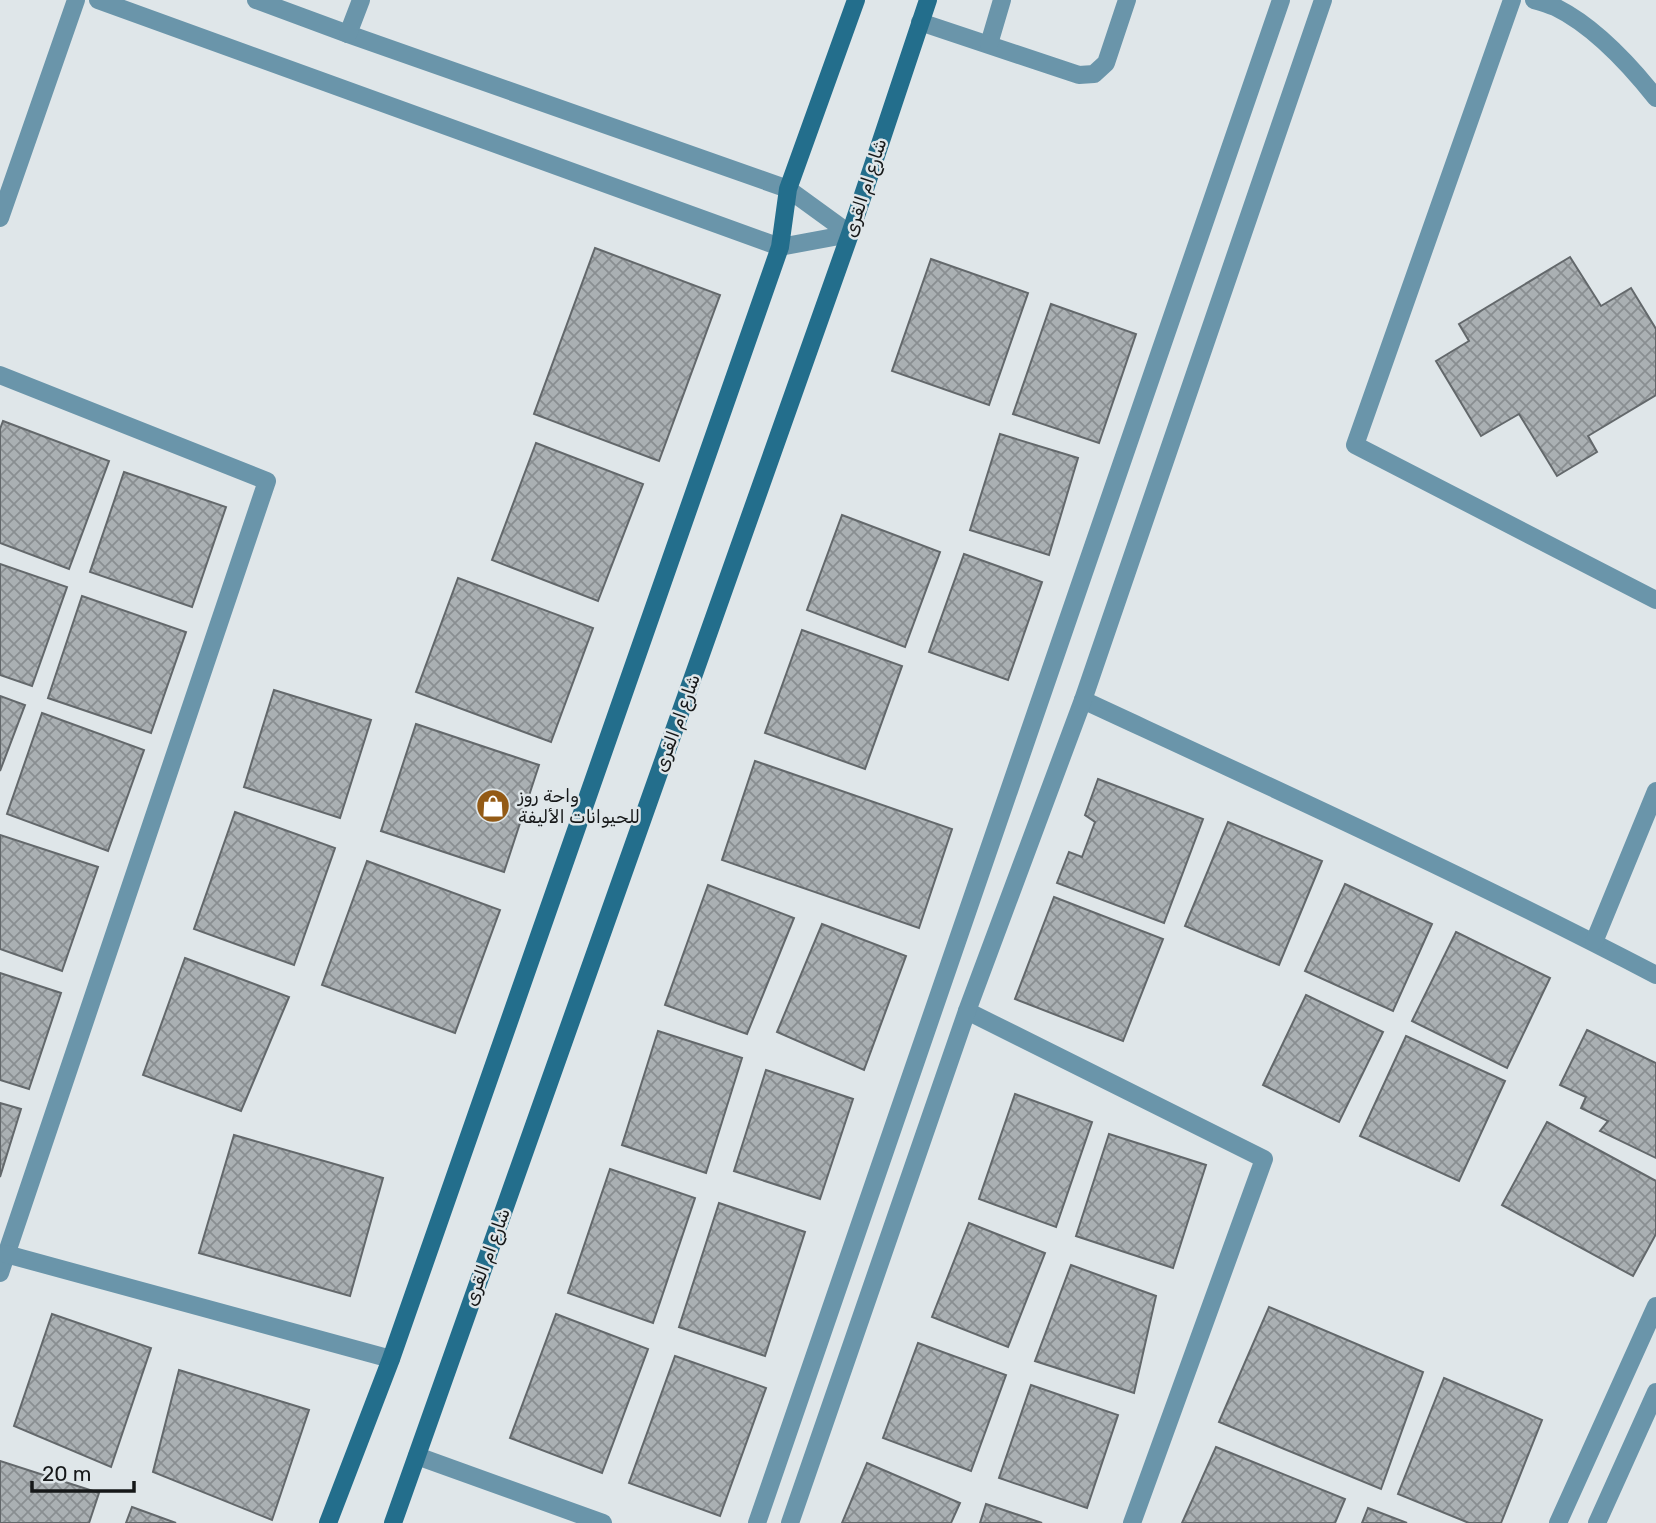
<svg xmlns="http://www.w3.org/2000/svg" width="1656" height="1523" font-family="Rubik,'Noto Sans Arabic',sans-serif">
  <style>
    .building { fill: url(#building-cross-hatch); stroke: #63686b; stroke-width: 2 }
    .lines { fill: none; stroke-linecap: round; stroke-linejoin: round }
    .service { stroke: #6a95aa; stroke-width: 18 }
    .minor { stroke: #6a95aa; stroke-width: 18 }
    .secondary { stroke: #236e8c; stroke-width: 18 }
    .labels { text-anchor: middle; stroke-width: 5; stroke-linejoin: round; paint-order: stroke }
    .street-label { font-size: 18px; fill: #161819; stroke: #dfe6e9 }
    .poi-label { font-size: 18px; fill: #161819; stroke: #dfe6e9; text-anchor: start }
  </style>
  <defs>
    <pattern id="building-cross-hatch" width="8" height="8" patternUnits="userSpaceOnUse" patternTransform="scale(1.75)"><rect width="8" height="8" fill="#aab0b3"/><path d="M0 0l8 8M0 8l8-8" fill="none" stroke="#898e91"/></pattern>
  </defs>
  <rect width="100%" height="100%" fill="#dfe6e9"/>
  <g class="building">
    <polygon points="595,248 720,295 659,461 534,414"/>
    <polygon points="1570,257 1601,306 1631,288 1656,329 1656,395 1588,436 1597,452 1557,476 1519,414 1481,436 1436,361 1469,341 1459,324"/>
    <polygon points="931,259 1028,293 989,405 892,371"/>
    <polygon points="1051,304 1136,334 1099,443 1013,414"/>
    <polygon points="3,421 109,461 69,569 0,543 0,429"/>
    <polygon points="1000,434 1078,458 1049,555 970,530"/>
    <polygon points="536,443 643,484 598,601 492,560"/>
    <polygon points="124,472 226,507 192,607 90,572"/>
    <polygon points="842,515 940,552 905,647 807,610"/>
    <polygon points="964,554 1042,582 1008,680 929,652"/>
    <polygon points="0,564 67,587 32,686 0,675"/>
    <polygon points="458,578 593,628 551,742 416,692"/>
    <polygon points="82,596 186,632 151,733 48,698"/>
    <polygon points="802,630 902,666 865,769 765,733"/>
    <polygon points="274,690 371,720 340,818 244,787"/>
    <polygon points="0,696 25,705 0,771"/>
    <polygon points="42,713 144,750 108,851 7,814"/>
    <polygon points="416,724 539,765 504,872 381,831"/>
    <polygon points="755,761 952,829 919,928 722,860"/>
    <polygon points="1098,779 1203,819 1164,923 1057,883 1069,852 1082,857 1095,822 1085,815"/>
    <polygon points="235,812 335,848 294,965 194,929"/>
    <polygon points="1228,822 1322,861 1279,965 1185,926"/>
    <polygon points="0,835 98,867 62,971 0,949"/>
    <polygon points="367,861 500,910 455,1033 322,985"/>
    <polygon points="1345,884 1432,924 1393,1011 1305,971"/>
    <polygon points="708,885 794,918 747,1034 665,1005"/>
    <polygon points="1054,897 1163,939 1123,1041 1015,999"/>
    <polygon points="822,924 906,956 864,1070 777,1032"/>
    <polygon points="1456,932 1550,978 1507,1068 1412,1021"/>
    <polygon points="185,958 289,997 241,1111 143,1075"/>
    <polygon points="0,973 61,993 29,1089 0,1080"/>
    <polygon points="1306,995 1383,1032 1339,1122 1263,1085"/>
    <polygon points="1587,1030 1656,1063 1656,1158 1600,1131 1608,1121 1581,1108 1586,1097 1560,1085"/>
    <polygon points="658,1031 742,1058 706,1173 622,1145"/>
    <polygon points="1406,1036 1505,1081 1459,1181 1360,1136"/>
    <polygon points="766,1070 853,1099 820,1199 734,1171"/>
    <polygon points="1015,1094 1092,1122 1056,1227 979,1199"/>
    <polygon points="0,1103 21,1109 0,1177"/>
    <polygon points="1547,1122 1656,1181 1656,1234 1633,1276 1502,1205"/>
    <polygon points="1109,1134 1206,1165 1173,1268 1076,1236"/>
    <polygon points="234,1135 383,1178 350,1296 199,1253"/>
    <polygon points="610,1169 695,1198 653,1323 568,1293"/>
    <polygon points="719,1203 805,1232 765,1356 679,1327"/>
    <polygon points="969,1223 1045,1253 1008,1347 932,1317"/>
    <polygon points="1071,1265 1156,1296 1134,1393 1035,1361"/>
    <polygon points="1269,1307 1423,1372 1381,1489 1219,1422"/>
    <polygon points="52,1314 151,1348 111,1467 14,1426"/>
    <polygon points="556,1314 648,1349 602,1473 510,1438"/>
    <polygon points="918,1343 1006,1375 971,1471 883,1438"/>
    <polygon points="675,1356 766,1388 720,1516 629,1483"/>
    <polygon points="179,1370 309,1410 272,1520 153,1472"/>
    <polygon points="1444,1378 1542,1420 1501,1523 1469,1523 1398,1494"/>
    <polygon points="1031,1385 1118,1415 1087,1508 999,1478"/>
    <polygon points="1216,1447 1345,1499 1335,1523 1182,1523"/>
    <polygon points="0,1461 99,1493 89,1523 0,1523"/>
    <polygon points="867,1463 960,1503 951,1523 842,1523"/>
    <polygon points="986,1504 1042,1523 980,1523"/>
    <polygon points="132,1507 176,1523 126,1523"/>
    <polygon points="1368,1508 1407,1523 1362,1523"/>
  </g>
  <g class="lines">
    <g class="service">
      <path d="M1534 0C1541 2 1548 4 1555 7 1594 26 1629 64 1656 98"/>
      <polyline points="920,22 1079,75 1094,74 1106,63 1127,0"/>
      <polyline points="989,44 1002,0"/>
    </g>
    <g class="minor">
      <polyline points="98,0 780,247 850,234"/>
      <polyline points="256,0 348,34 788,189 850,234"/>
      <polyline points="1512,0 1355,445 1656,600"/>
      <polyline points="348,34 361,0"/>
      <polyline points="0,218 76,0"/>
      <polyline points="0,375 267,481 0,1273"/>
      <path d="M1083 700C1275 789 1468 877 1656 975"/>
      <polyline points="1594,942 1656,791"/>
      <polyline points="967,1011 1264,1159 1132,1523"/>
      <polyline points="6,1254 391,1359"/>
      <polyline points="417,1456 603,1523"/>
      <polyline points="757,1523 1281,0"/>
      <polyline points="790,1523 967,1011 1083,700 1323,0"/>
      <polyline points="1558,1523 1656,1306"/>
      <polyline points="1597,1523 1656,1392"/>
    </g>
    <g class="secondary">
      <polyline points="328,1523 391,1359 780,247 788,189 856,0"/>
      <polyline points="393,1523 850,234 928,0"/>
    </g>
  </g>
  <defs>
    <g id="shop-disc" transform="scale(1.75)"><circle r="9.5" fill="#935a15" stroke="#dfe6e9"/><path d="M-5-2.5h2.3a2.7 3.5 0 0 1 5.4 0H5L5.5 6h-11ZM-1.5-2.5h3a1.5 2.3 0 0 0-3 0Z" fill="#fff"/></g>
  </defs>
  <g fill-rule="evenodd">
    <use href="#shop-disc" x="493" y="806"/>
  </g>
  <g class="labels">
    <g class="street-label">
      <text transform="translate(865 188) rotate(-72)" y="6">شارع ام القرى</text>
      <text transform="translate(677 723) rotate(-70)" y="6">شارع ام القرى</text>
      <text transform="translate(487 1257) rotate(-70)" y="6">شارع ام القرى</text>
    </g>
    <g class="poi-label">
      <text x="518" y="802">واحة روز<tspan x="518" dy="21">للحيوانات الأليفة</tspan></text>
    </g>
  </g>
  <path d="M32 1481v10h102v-10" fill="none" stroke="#161819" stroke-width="3.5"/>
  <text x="42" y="1481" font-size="21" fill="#161819" stroke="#dfe6e9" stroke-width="5" paint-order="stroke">20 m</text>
</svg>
